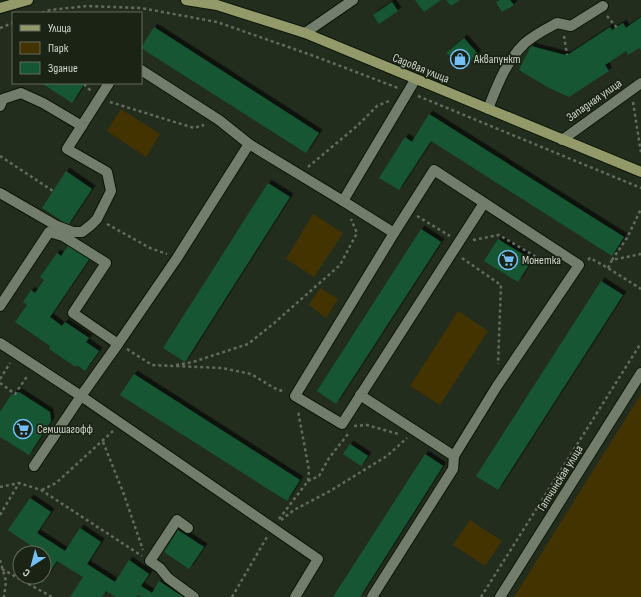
<svg xmlns="http://www.w3.org/2000/svg" width="641" height="597" font-family="'Sofia Sans Condensed',sans-serif">
  <style>
    .green { fill: #433300 }
    .building { fill: #155733; filter: url(#shadow) }
    .lines { fill: none; stroke-linecap: round; stroke-linejoin: round }
    .minor-casing { stroke: #0c1507; stroke-width: 12 }
    .major-casing { stroke: #0c1507; stroke-width: 12 }
    .path { stroke: #636b5e; stroke-width: 2.5; stroke-dasharray: 3 3; stroke-linecap: butt }
    .minor { stroke: #727e6b; stroke-width: 10 }
    .major { stroke: #929a69; stroke-width: 10 }
    .labels { text-anchor: middle; stroke-width: 3.5; stroke-linejoin: round; paint-order: stroke }
    .poi-label { font-size: 12px; fill: #d2d8ce; stroke: #1a2314; text-anchor: start }
    .street-label { font-size: 12px; fill: #d2d8ce; stroke: #1a2314 }
  </style>
  <defs>
    <filter id="shadow"><feDropShadow dx="3.5" dy="-3.5" stdDeviation="0" flood-color="#0009"/></filter>
  </defs>
  <rect width="100%" height="100%" fill="#232d1d"/>
  <g class="green">
    <polygon points="121,109 160,134 146,157 107,131"/>
    <polygon points="313,214 343,233 314,277 286,259"/>
    <polygon points="320,288 338,299 326,318 309,305"/>
    <polygon points="458,311 488,331 440,405 410,386"/>
    <polygon points="641,394 641,597 514,597"/>
    <polygon points="470,520 502,541 485,566 453,545"/>
  </g>
  <g class="building">
    <polygon points="415,0 441,0 424,12"/>
    <polygon points="446,0 460,0 451,6"/>
    <polygon points="500,0 510,0 514,5 502,12 496,2"/>
    <polygon points="392,2 398,11 379,24 373,15"/>
    <polygon points="641,17 641,50 639,48 628,55 626,51 605,65 609,71 569,97 549,88 519,70 531,46 565,55 569,54 610,27 612,30 623,23 626,28"/>
    <polygon points="154,27 319,133 306,153 141,48"/>
    <polygon points="464,38 478,54 465,65 446,53"/>
    <polygon points="44,83 85,83 72,103 43,84"/>
    <polygon points="429,114 624,237 612,256 431,141 399,190 379,178 405,137 412,142"/>
    <polygon points="66,171 92,189 68,225 42,208"/>
    <polygon points="268,183 290,197 185,362 163,348"/>
    <polygon points="421,229 441,242 336,404 317,391"/>
    <polygon points="498,239 532,260 518,282 484,261"/>
    <polygon points="70,243 90,258 50,317 62,326 65,322 89,338 86,342 99,351 85,371 77,365 76,367 49,349 50,346 15,322 27,305 23,302 31,290 35,293 44,280 40,277 57,253 61,256"/>
    <polygon points="601,281 623,295 498,490 476,476"/>
    <polygon points="134,374 300,480 287,501 120,395"/>
    <polygon points="19,392 50,412 51,421 29,455 0,437 0,412 11,395"/>
    <polygon points="350,444 368,456 361,466 343,454"/>
    <polygon points="425,454 443,466 360,597 333,597"/>
    <polygon points="30,498 51,512 37,533 65,551 80,528 101,542 87,564 115,582 129,560 149,574 141,586 152,593 159,581 183,597 141,597 138,595 136,597 116,597 106,591 102,597 70,597 83,577 57,561 43,582 36,577 44,577 44,553 29,553 33,547 8,530"/>
    <polygon points="178,530 204,547 189,569 164,552"/>
  </g>
  <g class="lines">
    <g class="minor-casing">
      <g id="minor">
        <polyline points="305,33 353,0"/>
        <polyline points="141,70 219,120 249,144 343,201"/>
        <polyline points="0,106 3,99 21,93 43,103 82,126"/>
        <path d="M488 109C497 86 506 61 525 43 534 35 546 29 557 23L571 26 603 6"/>
        <polyline points="562,140 641,83"/>
        <polyline points="0,193 57,226 73,232 82,232 91,225 97,219 111,191 107,172 67,149 109,83"/>
        <polyline points="394,233 295,396 342,424 484,203"/>
        <polyline points="0,306 49,232 63,236 106,263 73,313 118,344 81,396 34,466"/>
        <polyline points="0,343 81,396 318,559 295,597"/>
        <polyline points="118,344 177,258 249,144"/>
        <polyline points="360,395 454,456"/>
        <polyline points="188,528 177,520 150,561 160,568 168,578 194,597"/>
        <polyline points="372,597 453,469 454,456 497,386 579,265 434,170 394,233 343,201 415,80"/>
        <polyline points="500,597 641,373"/>
      </g>
    </g>
    <g class="major-casing">
      <g id="major">
        <polyline points="186,0 217,5 305,33 641,172"/>
        <polyline points="0,8 28,0"/>
      </g>
    </g>
    <g class="path">
      <polyline points="42,13 50,10 87,6 141,8 217,22 314,56 398,88"/>
      <polyline points="607,16 617,28"/>
      <polyline points="0,28 13,23"/>
      <polyline points="564,36 567,55"/>
      <polyline points="84,84 91,91"/>
      <polyline points="418,96 641,188"/>
      <polyline points="110,102 194,128 204,125"/>
      <polyline points="633,102 641,153"/>
      <polyline points="0,156 53,191"/>
      <polyline points="308,167 357,126 377,106 389,101"/>
      <polyline points="417,216 450,236"/>
      <polyline points="107,224 150,248 167,254"/>
      <polyline points="473,240 499,235 538,258 549,260"/>
      <polyline points="462,258 501,285 498,364"/>
      <polyline points="588,260 590,258 608,268 641,289"/>
      <polyline points="612,260 627,238 641,209"/>
      <polyline points="608,268 612,260 641,254"/>
      <polyline points="127,349 152,365 222,368 251,374 274,388 285,392"/>
      <polyline points="176,365 193,362 248,344 273,324 340,265 357,233 351,219"/>
      <polyline points="0,379 10,363"/>
      <polyline points="0,383 15,394 28,375"/>
      <polyline points="354,426 367,425 398,434"/>
      <polyline points="103,442 123,492 143,550"/>
      <polyline points="308,481 319,476 329,458 348,434"/>
      <polyline points="0,487 19,483"/>
      <polyline points="42,490 56,483 113,431"/>
      <polyline points="0,515 19,483 41,490 142,556"/>
      <polyline points="279,519 308,481 309,470 298,411"/>
      <polyline points="281,520 294,510 330,491 387,456 407,438"/>
      <polyline points="0,560 6,581 4,597"/>
      <polyline points="2,569 52,597"/>
      <polyline points="232,597 267,537"/>
      <polyline points="481,597 641,343"/>
    </g>
    <use href="#minor" class="minor"/>
    <use href="#major" class="major"/>
  </g>
  <defs>
    <g id="shop-ring" transform="scale(1)"><circle r="9.5" fill="#1a2314" stroke="#74c0f6" stroke-width="1.5"/><path d="M-5-2.5h2.3a2.7 3.5 0 0 1 5.4 0H5L5.5 6h-11ZM-1.5-2.5h3a1.5 2.3 0 0 0-3 0Z" fill="#74c0f6"/></g>
    <g id="supermarket-ring" transform="scale(1)"><circle r="9.5" fill="#1a2314" stroke="#74c0f6" stroke-width="1.5"/><path d="M-6-5.5h2.5l.6 2H6L4.5 2H-2.5L-4.4-4H-6ZM-1.5 3.2a1.3 1.3 0 1 0 .1 0ZM3 3.2a1.3 1.3 0 1 0 .1 0Z" fill="#74c0f6"/></g>
  </defs>
  <g fill-rule="evenodd">
    <use href="#shop-ring" x="460" y="59"/>
    <use href="#supermarket-ring" x="508" y="260"/>
    <use href="#supermarket-ring" x="23" y="429"/>
  </g>
  <g class="labels">
    <g class="poi-label">
      <text x="474" y="63">Аквапункт</text>
      <text x="522" y="264">Монетка</text>
      <text x="37" y="433">Семишагофф</text>
    </g>
    <g class="street-label">
      <text transform="translate(421 68) rotate(22)" y="4">Садовая улица</text>
      <text transform="translate(594 100) rotate(-35)" y="4">Западная улица</text>
      <text transform="translate(560 478) rotate(-58)" y="4">Гатчинская улица</text>
    </g>
  </g>
  <rect x="12" y="12" width="130" height="72" fill="#1a2314" stroke="#646b5e"/>
  <rect x="20" y="25" width="20" height="6" fill="#929a69" stroke="#646b5e"/>
  <text x="48" y="32" font-size="12" fill="#d2d8ce">Улица</text>
  <rect x="20" y="42" width="20" height="12" fill="#433300" stroke="#646b5e"/>
  <text x="48" y="52" font-size="12" fill="#d2d8ce">Парк</text>
  <rect x="20" y="62" width="20" height="12" fill="#155733" stroke="#646b5e"/>
  <text x="48" y="72" font-size="12" fill="#d2d8ce">Здание</text>
  <g transform="translate(32 565) rotate(216)"><circle r="19" fill="#1a2314" stroke="#646b5e"/>
  <path d="M0-3L7 15L0 10L-7 15Z" fill="#74c0f6"/>
  <text y="-6" font-size="11" font-weight="bold" text-anchor="middle" fill="#d2d8ce">С</text>
  </g>
</svg>
